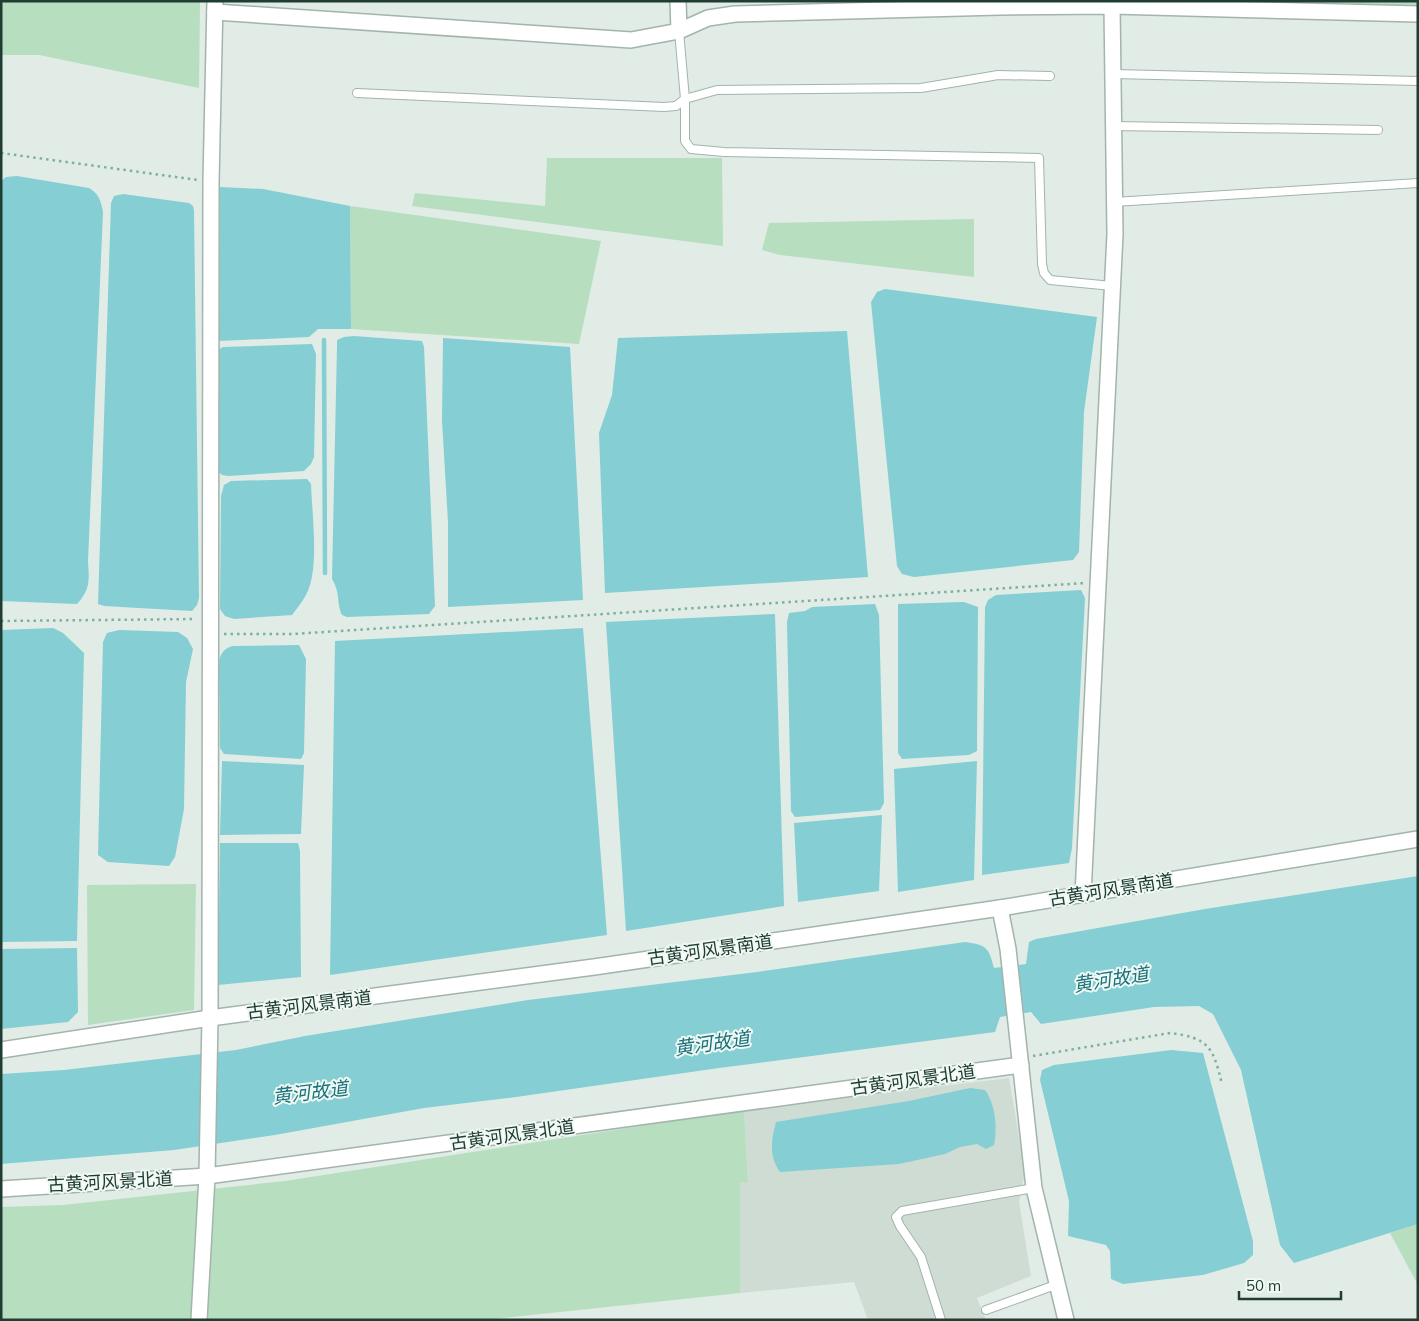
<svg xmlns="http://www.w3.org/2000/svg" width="1419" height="1321" font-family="Mulish,'Noto Sans SC',sans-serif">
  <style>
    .built { fill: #cedcd4 }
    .green { fill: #b7debf }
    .water { fill: #84ced4 }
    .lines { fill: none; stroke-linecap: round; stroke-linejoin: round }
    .stream { stroke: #84ced4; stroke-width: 4.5 }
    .lane-casing { stroke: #a3b4ac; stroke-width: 10 }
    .street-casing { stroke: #a3b4ac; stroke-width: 18 }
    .path { stroke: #7eb19d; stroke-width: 2.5; stroke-dasharray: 2.5 4; stroke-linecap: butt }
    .lane { stroke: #fff; stroke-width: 8 }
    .street { stroke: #fff; stroke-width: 15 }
    .labels { text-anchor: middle; stroke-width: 4; stroke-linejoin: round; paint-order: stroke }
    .street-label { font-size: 18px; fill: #203d33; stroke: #f0f8f4 }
    .water-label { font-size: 19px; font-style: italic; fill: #17727c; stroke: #f0f8f4 }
  </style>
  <rect width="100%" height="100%" fill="#e0ece5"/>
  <polygon class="built" points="1009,1078 1025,1172 1019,1202 1031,1276 977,1298 986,1320 868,1320 854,1282 740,1293 740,1181 748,1182 744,1110"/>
  <g class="green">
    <polygon points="1,1 200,1 199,88 39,55 1,55"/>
    <polygon points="1291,1 1418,1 1418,7"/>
    <polygon points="547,158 722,158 723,246 412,206 415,193 545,206"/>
    <polygon points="350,206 601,241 579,344 351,329"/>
    <polygon points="974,219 974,277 780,255 762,250 769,223"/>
    <polygon points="196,884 194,1010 88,1025 87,885"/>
    <polygon points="744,1110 748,1182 740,1182 740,1293 485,1320 1,1320 1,1207 63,1205 285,1181"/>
    <polygon points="1418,1224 1418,1285 1390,1233"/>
  </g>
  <g class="water">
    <path d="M17 176 89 188C99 194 101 201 103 212L88 561C89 579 91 589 77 604L1 601V181L6 177Z"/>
    <polygon points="220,187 263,189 350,206 351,329 318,329 309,337 219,341"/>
    <polygon points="123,194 189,203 193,206 194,211 199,598 197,605 192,611 104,606 98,604 111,203 114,196"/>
    <polygon points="885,289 1097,317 1084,412 1079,552 1073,560 914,577 902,574 897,566 871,302 877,292"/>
    <polygon points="847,331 868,577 605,593 599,433 612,395 618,338"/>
    <path d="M354 336 422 341 424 347 435 606 429 614 347 617 342 615C336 602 341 594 332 579L337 346V340L344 337Z"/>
    <polygon points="443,338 570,347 583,600 448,607 448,522 442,420"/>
    <polygon points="312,344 316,354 314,457 311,464 304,471 228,476 222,475 216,470 218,350 223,347"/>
    <path d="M307 479 311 484C312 512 318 559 310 585 307 596 299 606 292 615L234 619 225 616 220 609 221 496 224 485 231 481Z"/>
    <polygon points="1081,590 1085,598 1072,848 1069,863 982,875 985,607 988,600 996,595"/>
    <polygon points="964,602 978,607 977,751 969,755 902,759 898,753 898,604"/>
    <polygon points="875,604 879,615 884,803 880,810 795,817 791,811 787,622 789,613 805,611 812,607"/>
    <polygon points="775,614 784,906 626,931 606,622"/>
    <polygon points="53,628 63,633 84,653 77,941 1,942 1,630"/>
    <polygon points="583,628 607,935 330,975 335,641"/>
    <polygon points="119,630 178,632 187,638 193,649 186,682 184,809 175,857 169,866 108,862 98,855 103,642 107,633"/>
    <path d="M299 645 306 659 304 753 301 759 224 754 220 748 219 666C219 655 222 650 232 646Z"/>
    <polygon points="222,761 304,765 301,834 220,835"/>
    <polygon points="977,761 974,880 898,892 894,769"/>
    <polygon points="882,815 879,891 798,902 794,823"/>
    <polygon points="220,843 298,843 300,851 301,977 218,985"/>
    <path d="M1418 876V1224L1294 1263 1280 1245 1241 1070 1213 1014 1199 1006 1154 1007 1041 1024 1031 1012 1000 1017 995 1032 719 1068 516 1097 424 1108 275 1135 174 1150 1 1164V1074L64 1070 236 1050 305 1036 528 1000 757 972 965 942C987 945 989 948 994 968L1026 964 1029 942 1036 939 1205 909Z"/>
    <polygon points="77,948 78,1012 68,1022 1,1029 1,949"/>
    <polygon points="1171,1050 1203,1053 1253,1241 1253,1255 1244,1263 1203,1275 1123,1284 1111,1279 1110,1251 1106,1245 1068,1236 1069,1201 1040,1080 1042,1070 1054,1065"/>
    <path d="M970 1088 985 1090C995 1103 998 1128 994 1145L986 1149 977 1144 960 1147 945 1154 899 1164 780 1172C769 1156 771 1141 776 1122L909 1101Z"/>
  </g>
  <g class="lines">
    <polyline class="stream" points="324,340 325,573"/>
    <g class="lane-casing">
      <g id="lane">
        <polyline points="679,31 685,99 685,141 691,149 724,152 1039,158 1042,264 1044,273 1050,280 1112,286"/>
        <polyline points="1113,74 1418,81"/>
        <polyline points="357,93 664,107 676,106 685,99 717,90 921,88 998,75 1050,76"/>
        <polyline points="1113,126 1378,130"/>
        <polyline points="1114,202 1418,183"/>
        <polyline points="986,1310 1058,1284"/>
        <polyline points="941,1320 921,1257 900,1226 896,1217 902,1211 1034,1188"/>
      </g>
    </g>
    <g class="street-casing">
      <g id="street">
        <polyline points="678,1 679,31"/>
        <polyline points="215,12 631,40 679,31 708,18 735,14 1000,7 1112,6 1418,14"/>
        <polyline points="1083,895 1115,234 1112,6"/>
        <polyline points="1000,908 1008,949 1034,1188 1066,1320"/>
        <polyline points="1,1050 210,1018 594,967 1000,908 1418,839"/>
        <polyline points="1,1189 207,1176 1021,1065"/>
        <polyline points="199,1320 207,1176 210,1018 211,182 215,1"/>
      </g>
    </g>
    <g class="path">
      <polyline points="1,153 198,180"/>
      <polyline points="1,621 196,619"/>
      <polyline points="224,634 293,634 1085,583"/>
      <path d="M1033 1056 1170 1033C1209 1038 1213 1047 1222 1084"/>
    </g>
    <use href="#lane" class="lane"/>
    <use href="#street" class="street"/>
  </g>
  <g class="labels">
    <g class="street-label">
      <text transform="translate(1111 890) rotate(-9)" y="6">古黄河风景南道</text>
      <text transform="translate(710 950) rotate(-8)" y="6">古黄河风景南道</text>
      <text transform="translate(309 1005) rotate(-7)" y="6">古黄河风景南道</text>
      <text transform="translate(913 1080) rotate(-8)" y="6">古黄河风景北道</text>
      <text transform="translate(512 1135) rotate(-8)" y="6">古黄河风景北道</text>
      <text transform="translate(110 1182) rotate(-3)" y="6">古黄河风景北道</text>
    </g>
    <g class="water-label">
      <text transform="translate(1111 979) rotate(-9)" y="7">黄河故道</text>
      <text transform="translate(712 1043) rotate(-8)" y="7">黄河故道</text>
      <text transform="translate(310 1092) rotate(-7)" y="7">黄河故道</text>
    </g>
  </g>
  <rect width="1419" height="1321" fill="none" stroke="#203d33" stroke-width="5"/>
  <path d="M1239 1291v8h102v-8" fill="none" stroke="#203d33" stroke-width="2.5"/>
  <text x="1246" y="1291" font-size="15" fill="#203d33" stroke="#f0f8f4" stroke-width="4" paint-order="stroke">50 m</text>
</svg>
